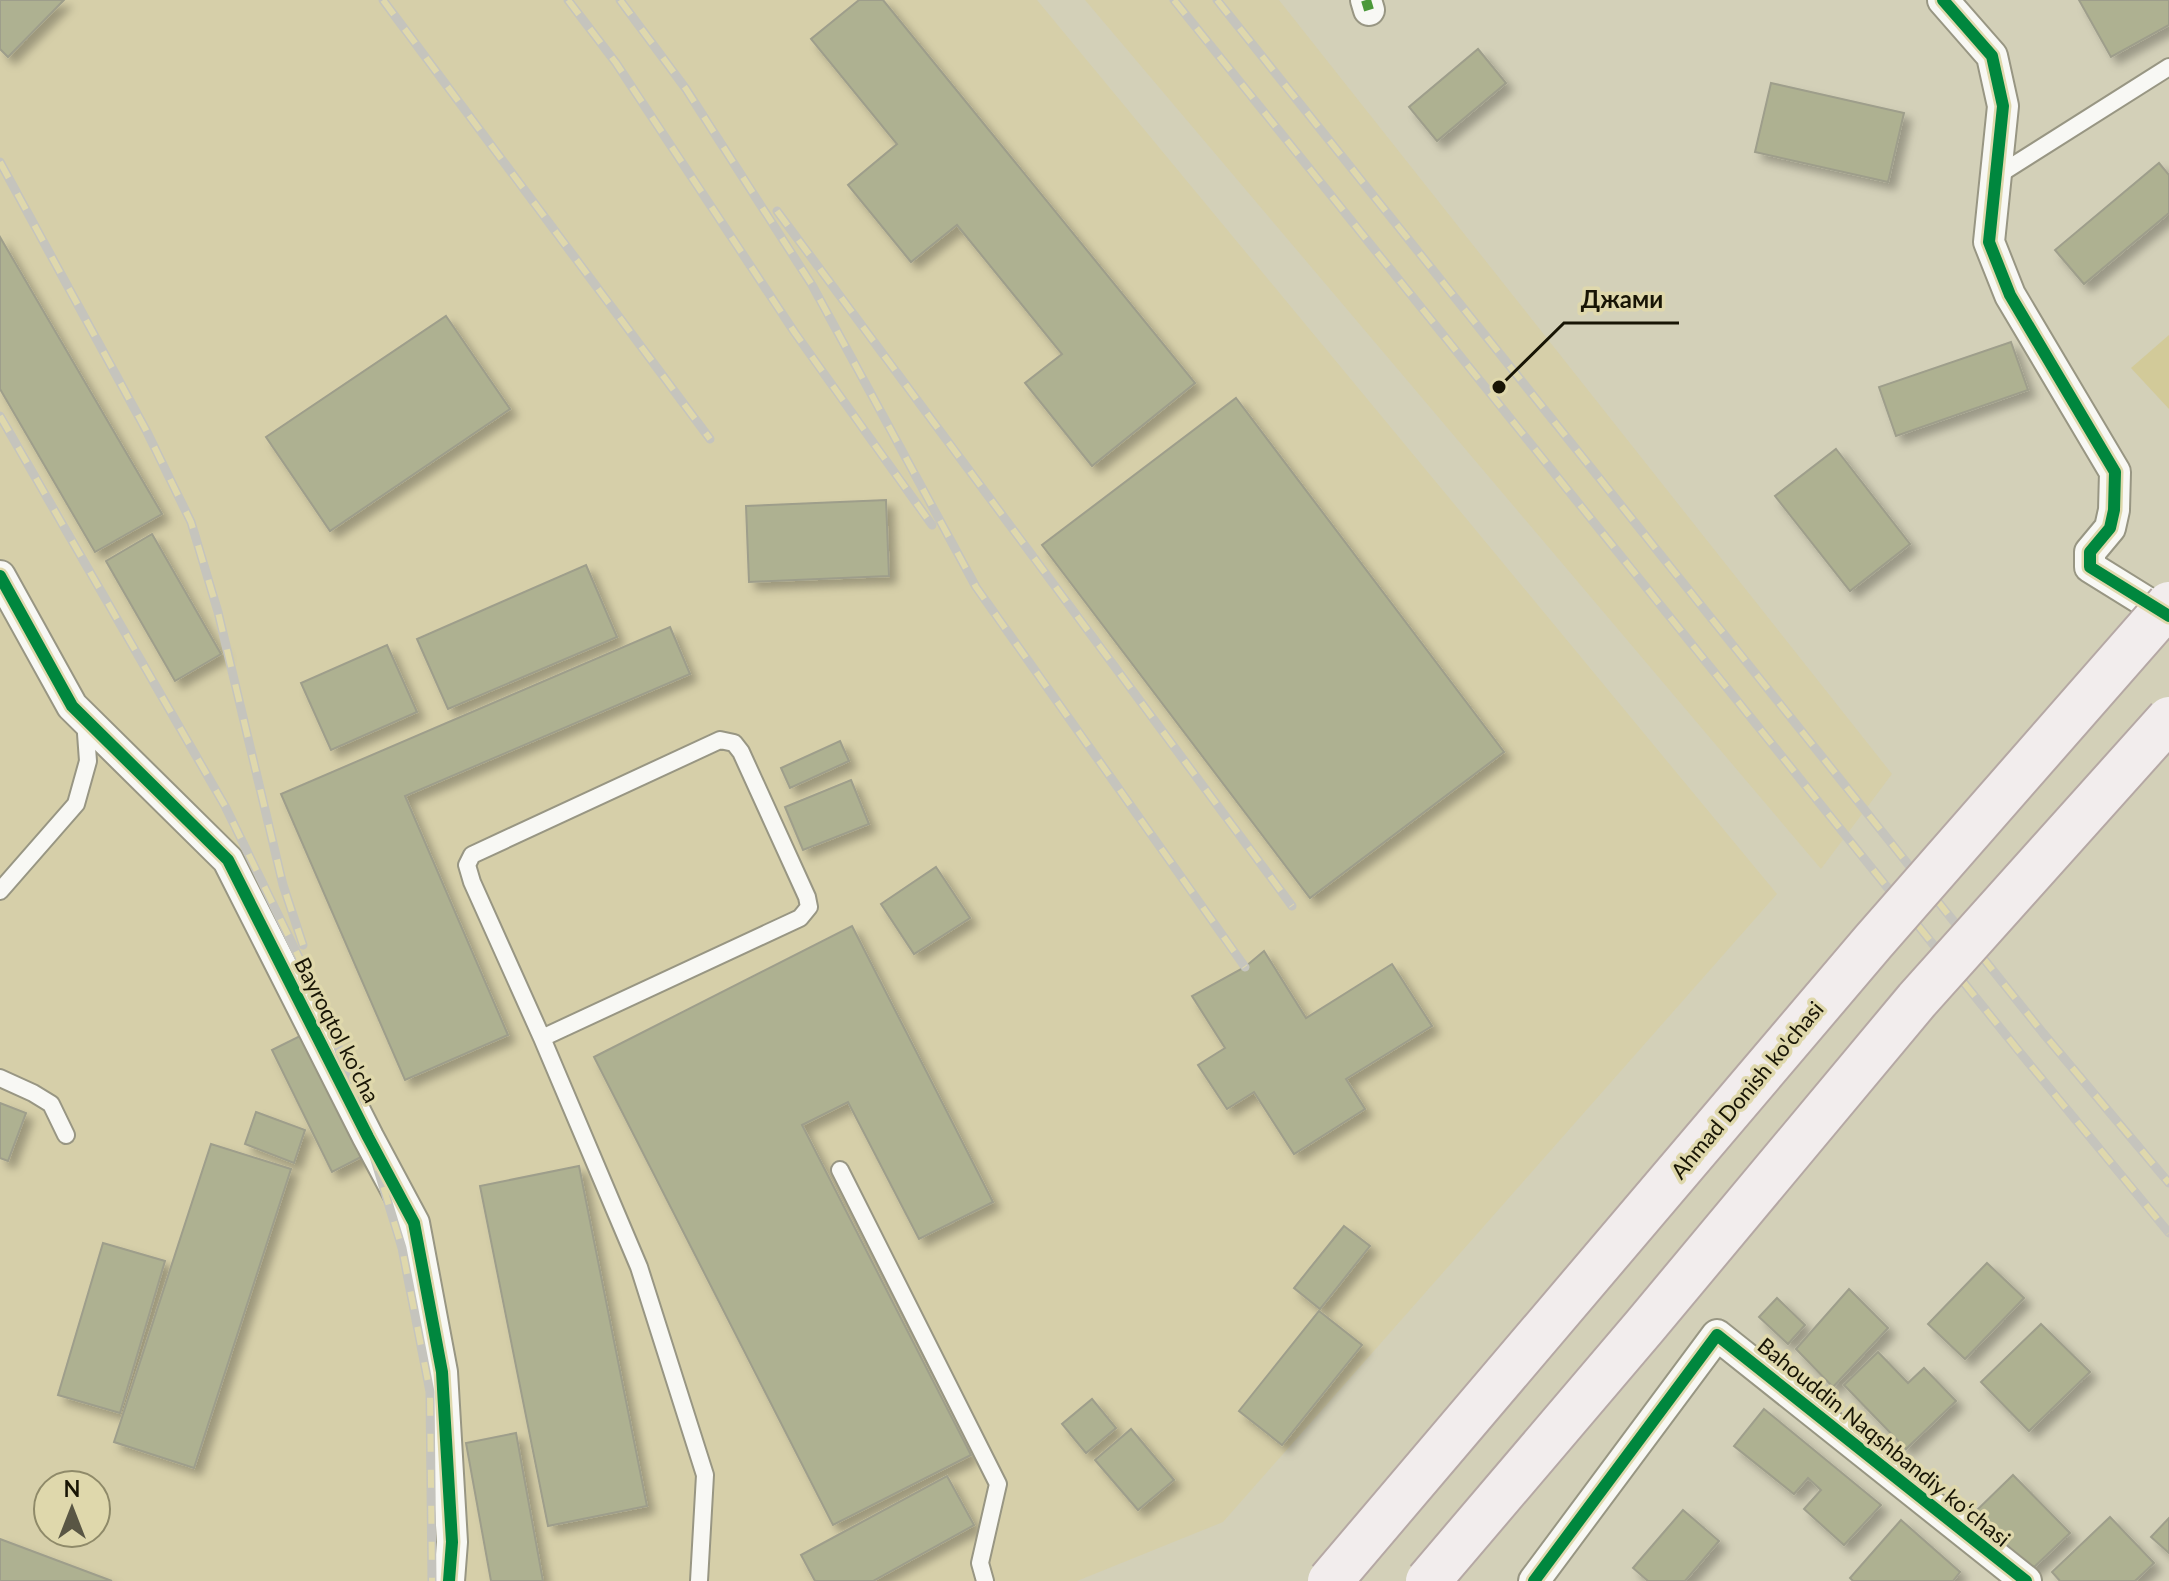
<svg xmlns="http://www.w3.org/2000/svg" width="2169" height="1581" font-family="Lato,sans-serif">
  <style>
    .built { fill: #d6cfa9; fill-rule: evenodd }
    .green { fill: #d2ca99 }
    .building { fill: #aeb191; stroke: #9e9e8b; stroke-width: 2; filter: url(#shadow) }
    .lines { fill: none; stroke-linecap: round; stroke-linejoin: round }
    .lane-casing { stroke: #989683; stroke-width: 20 }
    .street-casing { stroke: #989683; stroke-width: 34 }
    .lane { stroke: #f8f8f4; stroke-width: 16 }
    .street { stroke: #f8f8f4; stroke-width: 30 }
    .rail-casing { stroke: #c5c4bd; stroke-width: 9 }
    .rail { stroke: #dfd8ac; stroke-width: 6; stroke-dasharray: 18; stroke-linecap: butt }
    .primary-bridge-casing { stroke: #b5a8a4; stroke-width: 48; stroke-linecap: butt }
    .primary-bridge { stroke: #f2eded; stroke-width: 44 }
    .quiet { stroke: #4b983a; stroke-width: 10; stroke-dasharray: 20 10; stroke-linecap: butt }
    .cycleway-casing { stroke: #dfd8ac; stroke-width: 17 }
    .cycleway { stroke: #00873e; stroke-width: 12 }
    .labels { text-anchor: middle; stroke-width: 7; stroke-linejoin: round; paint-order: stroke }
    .street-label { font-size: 22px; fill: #181505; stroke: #dfd8ac }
    .leader { fill: none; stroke: #181505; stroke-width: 3 }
    .callout-dot { fill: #181505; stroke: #dfd8ac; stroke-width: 3 }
    .callout-label { font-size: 24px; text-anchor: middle; font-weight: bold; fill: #181505; stroke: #dfd8ac; stroke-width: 7; stroke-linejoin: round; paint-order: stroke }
  </style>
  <defs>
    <filter id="shadow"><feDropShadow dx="7" dy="7" stdDeviation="4" flood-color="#0004"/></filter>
  </defs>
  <rect width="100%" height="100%" fill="#d3d0b8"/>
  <g class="built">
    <path d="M0 0H1037L1777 894 1223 1522 1077 1581H0ZM48 1485H96V1533H48Z"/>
    <polygon points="1085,0 1279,0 1892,774 1821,869"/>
  </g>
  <polygon class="green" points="2169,335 2169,409 2131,368"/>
  <g class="building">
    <polygon points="0,0 64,0 8,57 0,49"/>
    <polygon points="859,0 883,0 1195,383 1092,466 1025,383 1062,354 957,225 911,262 848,185 897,144 811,39"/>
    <polygon points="2079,0 2169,0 2169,25 2111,57"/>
    <polygon points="1478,49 1506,83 1437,141 1409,107"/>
    <polygon points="1771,83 1904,113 1888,182 1755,152"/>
    <polygon points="2159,163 2169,175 2169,213 2084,284 2055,250"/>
    <polygon points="0,237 162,514 95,552 0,389"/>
    <polygon points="446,316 510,409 330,531 266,437"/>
    <polygon points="2011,342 2028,390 1896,436 1879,387"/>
    <polygon points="1236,398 1504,752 1310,898 1042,545"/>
    <polygon points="1836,449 1910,544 1850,591 1775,496"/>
    <polygon points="886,500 889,576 749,582 746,506"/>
    <polygon points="152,534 221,654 175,681 106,561"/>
    <polygon points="586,565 617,637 448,709 417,639"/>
    <polygon points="670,627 690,674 405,796 508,1035 405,1080 281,794"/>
    <polygon points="387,645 417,712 331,750 301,683"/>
    <polygon points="840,741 849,761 790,788 781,768"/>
    <polygon points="851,780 869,824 803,850 785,807"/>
    <polygon points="936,867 970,918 914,954 881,904"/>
    <polygon points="852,926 993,1202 919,1239 848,1102 802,1125 971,1455 833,1525 594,1057"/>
    <polygon points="1264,951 1306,1018 1392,964 1432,1026 1346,1079 1365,1109 1294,1154 1254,1092 1227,1109 1198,1065 1225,1048 1192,996 1245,967"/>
    <polygon points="304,1034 363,1156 332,1172 272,1050"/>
    <polygon points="0,1103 26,1113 8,1161 0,1158"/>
    <polygon points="256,1112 305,1130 294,1163 245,1144"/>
    <polygon points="211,1144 291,1169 194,1468 114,1442"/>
    <polygon points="579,1166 647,1506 548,1526 480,1186"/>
    <polygon points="1344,1226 1370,1246 1320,1309 1294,1288"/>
    <polygon points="103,1243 165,1261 120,1413 58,1395"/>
    <polygon points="1987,1263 2024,1298 1965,1359 1928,1324"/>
    <polygon points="1849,1289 1888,1328 1833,1387 1796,1349"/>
    <polygon points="1777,1298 1805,1325 1788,1344 1759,1317"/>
    <polygon points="1319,1311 1362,1345 1282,1445 1239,1411"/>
    <polygon points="2041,1324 2090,1372 2029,1431 1981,1382"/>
    <polygon points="1878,1352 1908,1383 1924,1368 1956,1401 1906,1449 1844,1385"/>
    <polygon points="1092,1399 1116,1428 1086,1453 1062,1424"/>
    <polygon points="1764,1409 1881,1505 1844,1545 1804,1509 1821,1490 1808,1478 1794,1494 1734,1446"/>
    <polygon points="1131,1429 1174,1480 1138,1510 1095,1460"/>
    <polygon points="516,1433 543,1581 491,1581 466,1443"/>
    <polygon points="2013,1475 2070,1533 2031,1570 1975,1512"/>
    <polygon points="947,1476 974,1525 873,1581 815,1581 801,1555"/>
    <polygon points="1683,1510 1719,1541 1685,1581 1648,1581 1633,1568"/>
    <polygon points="2110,1517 2154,1563 2135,1581 2060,1581 2052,1572"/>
    <polygon points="2169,1518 2169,1553 2151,1537"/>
    <polygon points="1901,1520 1960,1572 1953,1581 1853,1581 1850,1578"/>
    <polygon points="0,1539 112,1581 0,1581"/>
  </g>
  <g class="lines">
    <g class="lane-casing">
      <g id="lane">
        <polyline points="1995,177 2169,67"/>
        <polyline points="0,891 76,804 88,761 85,720"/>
        <polyline points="542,1038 800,918 809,907 807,897 741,752 734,743 720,740 472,855 467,865 472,882 542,1038 639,1267 705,1475 699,1581"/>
        <polyline points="0,1078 33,1093 51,1104 66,1135"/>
        <polyline points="840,1170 998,1484 980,1563 985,1581"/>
      </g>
    </g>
    <g class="street-casing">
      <g id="street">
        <polyline points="1366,0 1369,10"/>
        <polyline points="1943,0 1992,56 2003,106 1989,242 2010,295 2115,472 2114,510 2110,528 2090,552 2090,567 2169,616"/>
        <polyline points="0,576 72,706 228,860 368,1137 414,1223 442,1372 452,1542 449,1581"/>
        <polyline points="1534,1581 1717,1335 2026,1581"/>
      </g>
    </g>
    <use href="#lane" class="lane"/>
    <use href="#street" class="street"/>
    <g class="rail-casing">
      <g id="rail">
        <polyline points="383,0 710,439"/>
        <polyline points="568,0 616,63 795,333 932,525"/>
        <polyline points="620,0 686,89 812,285 976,587 1245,967"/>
        <polyline points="1174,0 2018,1050 2169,1233"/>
        <polyline points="1217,0 2043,1033 2169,1183"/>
        <polyline points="0,162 146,430 191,522 218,612 283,885 303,945"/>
        <polyline points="777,211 1292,906"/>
        <polyline points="0,416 225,806 328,1017 368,1137 402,1248 430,1392 432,1581"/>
      </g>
    </g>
    <use href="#rail" class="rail"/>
    <g class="primary-bridge-casing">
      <g id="primary-bridge">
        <polyline points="1330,1581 1873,942 2169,604"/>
        <polyline points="1428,1581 1645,1326 1917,1000 2169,719"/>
      </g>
    </g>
    <use href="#primary-bridge" class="primary-bridge"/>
    <polyline class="quiet" points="1366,0 1369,10"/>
    <g class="cycleway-casing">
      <g id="cycleway">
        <polyline points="1943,0 1992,56 2003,106 1989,242 2010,295 2115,472 2114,510 2110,528 2090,552 2090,567 2169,616"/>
        <polyline points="0,576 72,706 228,860 368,1137 414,1223 442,1372 452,1542 449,1581"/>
        <polyline points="1534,1581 1717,1335 2026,1581"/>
      </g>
    </g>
    <use href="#cycleway" class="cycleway"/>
  </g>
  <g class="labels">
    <g class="street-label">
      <text transform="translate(337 1030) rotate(63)" y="8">Bayroqtol ko'cha</text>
      <text transform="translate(1747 1090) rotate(-50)" y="8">Ahmad Donish ko'chasi</text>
      <text transform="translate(1884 1442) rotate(39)" y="8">Bahouddin Naqshbandiy koʻchasi</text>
    </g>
  </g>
  <path class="leader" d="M1499 387L1564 323H1679"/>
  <circle class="callout-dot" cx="1499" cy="387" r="8"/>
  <g class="callout-label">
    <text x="1622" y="308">Джами</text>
  </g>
  <g transform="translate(72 1509)"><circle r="38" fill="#dfd8ac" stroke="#8f8a69" stroke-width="2"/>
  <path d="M0-6L14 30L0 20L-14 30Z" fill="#595644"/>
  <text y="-12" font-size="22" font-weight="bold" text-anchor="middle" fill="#181505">N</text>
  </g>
</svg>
